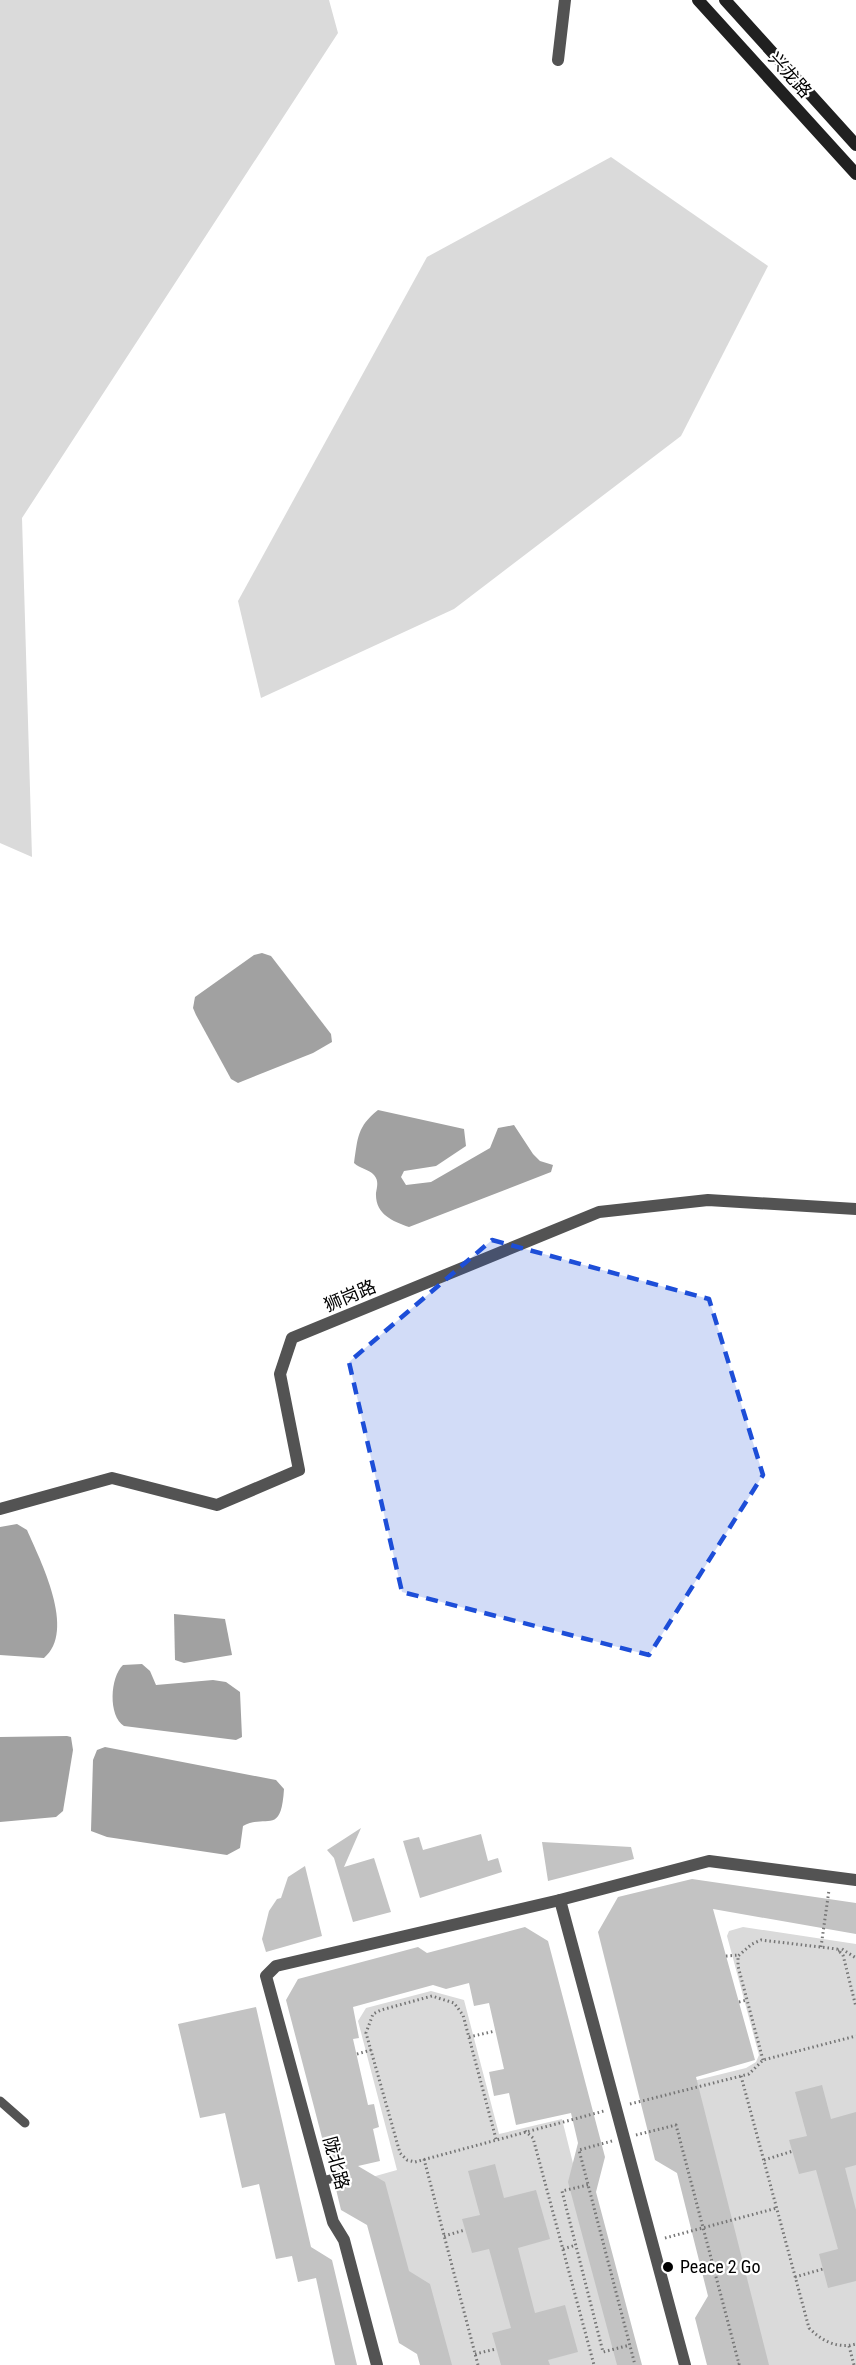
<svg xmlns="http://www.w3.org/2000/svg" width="856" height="2365" font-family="'Roboto Condensed','Noto Sans SC',sans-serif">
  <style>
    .green { fill: #dadada }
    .water { fill: #a1a1a1 }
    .building { fill: #c3c3c3 }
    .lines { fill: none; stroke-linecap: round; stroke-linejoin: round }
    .path { stroke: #757575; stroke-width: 3; stroke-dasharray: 1.5 3; stroke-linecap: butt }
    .service { stroke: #535353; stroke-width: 9 }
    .minor { stroke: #535353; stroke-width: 12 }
    .secondary { stroke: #202020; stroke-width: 12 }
    .marked { fill: #1d4ed8; fill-opacity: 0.2; stroke: #1d4ed8; stroke-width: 4.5; stroke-dasharray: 12 8; stroke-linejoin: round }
    .poi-dot { fill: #000; stroke: #fff; stroke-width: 2 }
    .labels { text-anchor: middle; stroke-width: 4.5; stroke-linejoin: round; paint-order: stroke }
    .street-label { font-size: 18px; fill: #000; stroke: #fff }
    .poi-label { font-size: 18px; fill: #000; stroke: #fff; text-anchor: start }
  </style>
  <rect width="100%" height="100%" fill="#fff"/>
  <g class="green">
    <polygon points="0,0 329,0 338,33 22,518 32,857 0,843"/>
    <polygon points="611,157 768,266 681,436 454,609 261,698 238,601 427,257"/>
    <polygon points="743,1927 856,1944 856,2365 753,2365 681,2084 746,2068 756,2062 759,2055 727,1936 729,1931"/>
    <polygon points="431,1991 464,2000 499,2134 562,2119 623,2365 432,2365 365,2179 397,2170 358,2021 366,2008"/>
  </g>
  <g class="water">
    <polygon points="262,953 271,956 331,1034 332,1042 313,1053 238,1083 231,1079 196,1015 193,1008 195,997 254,955"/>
    <path d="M378 1110 464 1129 466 1146 436 1166 404 1171 401 1177 406 1185 431 1182 490 1148 498 1128 514 1125 533 1154 540 1161 553 1165 551 1172 409 1227C392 1221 375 1214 376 1193 377 1186 379 1181 374 1175 369 1169 360 1169 354 1163 358 1137 357 1127 378 1110Z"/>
    <path d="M17 1524 27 1530C40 1560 77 1631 44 1658L0 1655V1527Z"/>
    <polygon points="174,1614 225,1619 232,1655 184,1663 175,1660"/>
    <path d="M142 1664 150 1671 156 1685 213 1680 226 1682 240 1692 242 1737 236 1740 124 1726C108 1716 110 1677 123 1665Z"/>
    <polygon points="67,1736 71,1737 73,1750 63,1811 56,1817 0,1822 0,1737"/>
    <path d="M105 1747 276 1780 284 1789C281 1837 267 1813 243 1826L240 1848 227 1855 107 1837 91 1831 93 1760 97 1750Z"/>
  </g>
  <g class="building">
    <polygon points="361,1828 344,1867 374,1858 391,1912 353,1922 334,1858 327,1850"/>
    <polygon points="481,1834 488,1861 498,1858 502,1872 420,1898 403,1841 419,1837 423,1850"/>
    <polygon points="542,1842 631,1847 634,1859 548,1881"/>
    <polygon points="305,1866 322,1936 266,1952 262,1939 269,1911 277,1899 281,1898 288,1877"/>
    <polygon points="692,1879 856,1903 856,1934 713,1909 755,2060 696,2077 769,2365 707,2365 695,2318 708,2296 677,2173 655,2160 598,1932 618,1897"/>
    <polygon points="525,1927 548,1941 605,2157 596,2192 642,2365 617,2365 568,2182 578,2143 571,2113 516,2125 509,2093 494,2096 489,2072 504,2069 489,2003 474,2006 469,1983 446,1989 433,1985 353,2007 359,2038 353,2039 368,2105 374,2104 379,2127 373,2129 380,2161 358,2166 385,2182 409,2271 430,2284 452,2365 420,2365 417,2354 399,2343 367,2225 341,2210 335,2185 346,2181 348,2174 343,2169 331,2172 286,2000 298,1979 418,1947 427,1953"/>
    <polygon points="256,2007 311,2247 332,2260 357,2365 335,2365 316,2278 298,2282 292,2256 276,2259 259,2184 242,2188 225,2113 200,2118 178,2024"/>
    <polygon points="822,2085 831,2119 856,2112 856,2165 845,2168 856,2210 856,2281 828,2288 819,2254 838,2249 816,2170 799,2174 789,2140 807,2136 795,2092"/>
    <polygon points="495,2164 504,2198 536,2190 550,2239 518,2248 535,2313 565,2305 578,2352 548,2360 550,2365 501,2365 492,2333 511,2328 489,2249 472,2253 462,2219 480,2215 468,2171"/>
  </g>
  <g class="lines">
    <g class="path">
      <polyline points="821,1947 829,1890"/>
      <polyline points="838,1951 842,1949 856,1958"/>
      <polyline points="726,1956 739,1955"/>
      <polyline points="739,2002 747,2000"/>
      <polyline points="469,2037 495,2031"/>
      <polyline points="357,2054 371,2050"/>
      <polyline points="763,2060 738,1966 738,1956 752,1944 761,1940 837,1949 843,1955 856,2007"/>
      <path d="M741 2076 809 2328C822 2341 837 2349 856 2344"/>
      <polyline points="630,2104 749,2074 763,2060 856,2036"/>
      <polyline points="525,2131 533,2138 594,2365"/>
      <polyline points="636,2135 676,2125 739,2364 736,2365"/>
      <polyline points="496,2139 463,2015 454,2003 432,1996 381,2010 373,2014 366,2033 400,2153 407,2160 415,2162 604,2111"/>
      <polyline points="612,2141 579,2150 635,2365"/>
      <polyline points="424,2159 478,2365"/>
      <polyline points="764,2160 793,2151"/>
      <polyline points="588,2185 562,2191 603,2352 630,2345"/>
      <polyline points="444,2236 465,2230"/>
      <polyline points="665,2238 777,2208"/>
      <polyline points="563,2249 576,2245"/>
      <polyline points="795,2277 823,2269"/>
      <polyline points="849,2346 854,2365"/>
      <polyline points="475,2354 496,2349"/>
    </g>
    <g class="service">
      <polyline points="0,2101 25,2123"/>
      <polyline points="322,2181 342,2176"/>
    </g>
    <g class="minor">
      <polyline points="558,60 565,0"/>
      <polyline points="0,1509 112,1478 217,1505 299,1470 280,1374 292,1338 599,1212 708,1200 856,1209"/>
      <polyline points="560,1900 685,2365"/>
      <polyline points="377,2365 344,2240 333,2222 266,1976 276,1966 560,1900 709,1861 856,1880"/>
    </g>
    <g class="secondary">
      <polyline points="698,0 856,174"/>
      <polyline points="725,0 856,145"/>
    </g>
  </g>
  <path class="marked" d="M492 1240 709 1299 763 1475 649 1655 402 1592 349 1362Z"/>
  <circle class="poi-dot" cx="668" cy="2267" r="6"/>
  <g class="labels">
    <g class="street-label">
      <text transform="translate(790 75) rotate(48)" y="6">兴龙路</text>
      <text transform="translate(350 1296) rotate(-23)" y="6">狮岗路</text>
      <text transform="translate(336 2163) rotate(75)" y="6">陇北路</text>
    </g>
    <g class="poi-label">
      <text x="680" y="2273">Peace 2 Go</text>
    </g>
  </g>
</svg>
